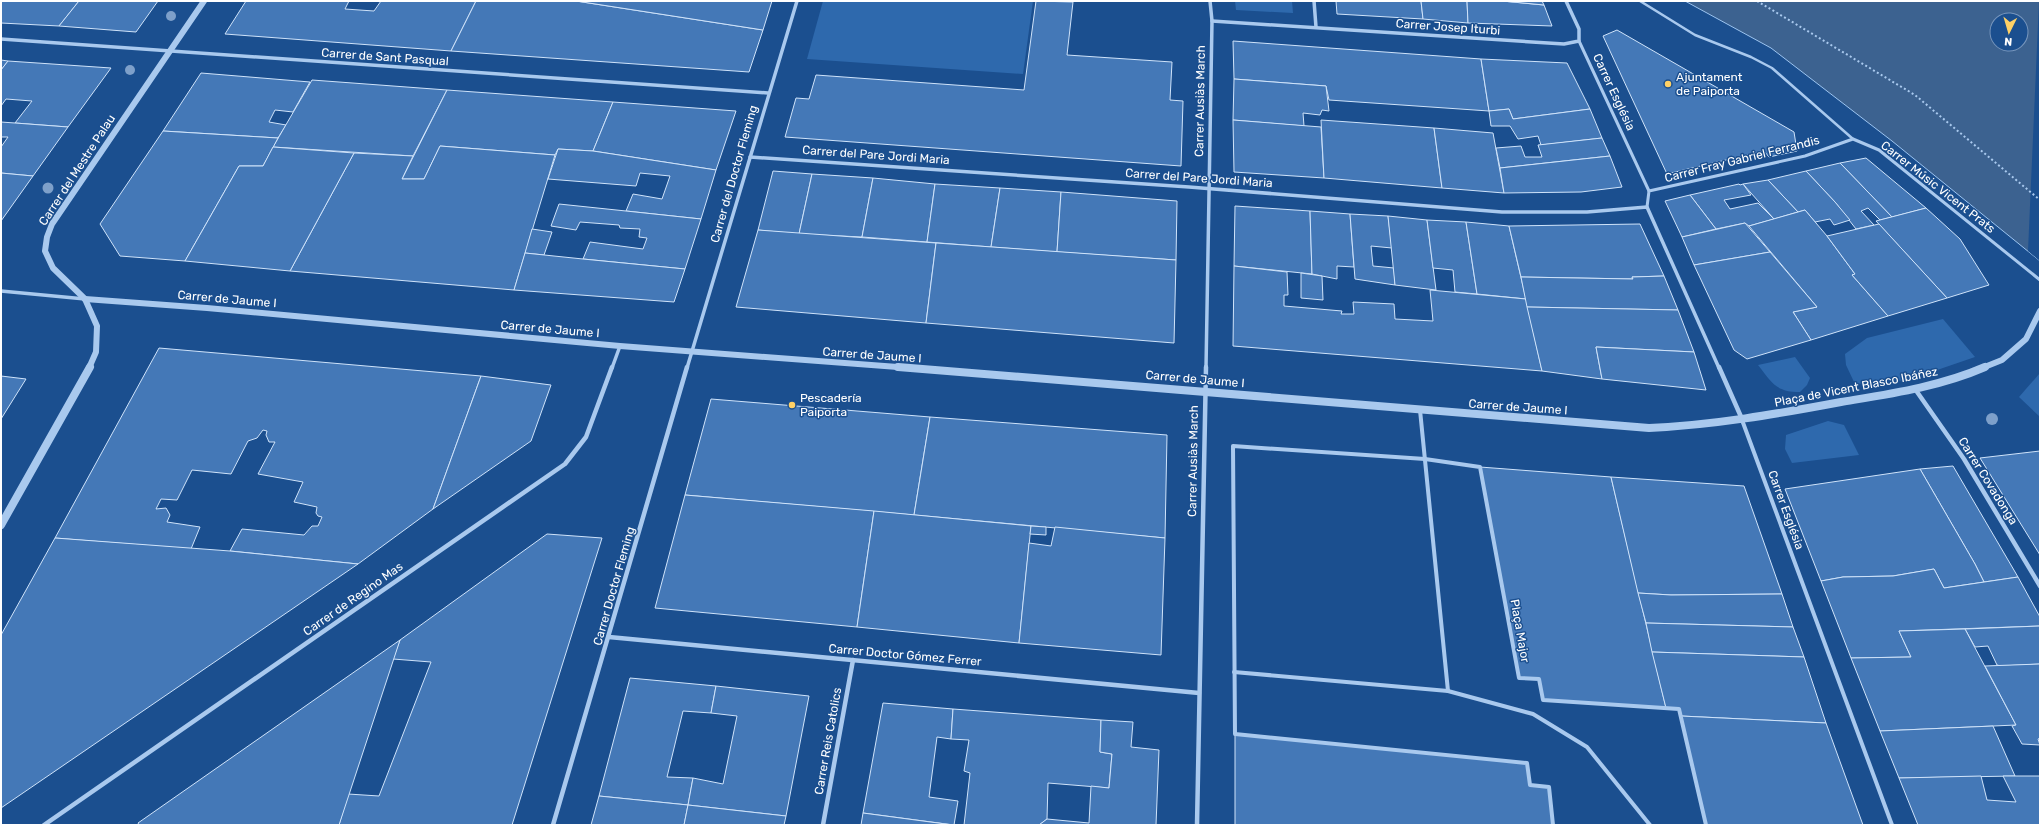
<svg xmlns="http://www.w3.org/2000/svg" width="2041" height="826" font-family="Rubik,sans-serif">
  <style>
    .green { fill: #2e69ad }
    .water { fill: #3c6290; stroke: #9cc4f0; fill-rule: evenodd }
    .pier { fill: #1b4f8f }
    .building { fill: #4478b7; stroke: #cfe3fa }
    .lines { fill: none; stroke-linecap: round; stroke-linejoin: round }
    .path { stroke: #a9c9ee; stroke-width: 2; stroke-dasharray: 2 2.5; stroke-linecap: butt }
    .service { stroke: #a9c9ee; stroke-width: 2.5 }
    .pedestrian-far1 { stroke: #a9c9ee; stroke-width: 3 }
    .pedestrian { stroke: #a9c9ee; stroke-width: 4 }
    .minor-far1 { stroke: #a9c9ee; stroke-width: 3.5 }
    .minor { stroke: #a9c9ee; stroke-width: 4.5 }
    .tertiary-far1 { stroke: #a9c9ee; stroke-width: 6 }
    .tertiary { stroke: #a9c9ee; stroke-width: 8 }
    .tree { fill: #7ea0ca }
    .poi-dot { fill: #ffd166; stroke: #1b4f8f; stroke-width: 1.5 }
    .labels { text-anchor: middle; stroke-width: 3; stroke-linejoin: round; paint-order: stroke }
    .street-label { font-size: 12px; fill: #fff; stroke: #1b4f8f }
    .poi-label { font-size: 12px; fill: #fff; stroke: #1b4f8f; text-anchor: start }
  </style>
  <rect width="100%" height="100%" fill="#1b4f8f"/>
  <g class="green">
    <polygon points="823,1 1033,1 1023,74 807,59"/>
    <polygon points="1235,1 1292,1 1293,13 1236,10"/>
    <polygon points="1943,319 1975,357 1908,380 1855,384 1846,365 1845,354 1867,338"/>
    <path d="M1795 357 1810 378 1807 385 1800 392C1776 392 1772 383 1758 365Z"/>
    <polygon points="2040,373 2040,417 2019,397"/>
    <polygon points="1828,421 1844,425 1859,455 1792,463 1785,449 1786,435"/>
  </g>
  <path class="water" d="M1685 1H2040V261L1892 141 1771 48ZM1997 20H2021V44H1997Z"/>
  <polygon class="pier" points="2039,1 2040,1 2040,261 2028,251"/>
  <g class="building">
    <polygon points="1,1 79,1 59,26 1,23"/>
    <polygon points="79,1 158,1 136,32 59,26"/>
    <polygon points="246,1 349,1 345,9 374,11 381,1 476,1 451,51 225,34"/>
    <polygon points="476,1 576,1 763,30 749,72 451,51"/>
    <polygon points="576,1 772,1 763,30"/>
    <polygon points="1036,1 1073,2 1067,55 1172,62 1170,100 1183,101 1181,166 785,137 796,98 809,99 816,75 1024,90"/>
    <polygon points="1336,1 1421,1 1423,19 1337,14"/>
    <polygon points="1421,1 1467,1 1468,23 1423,19"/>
    <polygon points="1467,1 1502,1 1544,5 1552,26 1468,23"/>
    <polygon points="1502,1 1542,1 1544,5"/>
    <polygon points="1617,30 1794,132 1797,151 1769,157 1764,151 1667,174 1603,36"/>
    <polygon points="1233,41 1481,59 1489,111 1329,100 1326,86 1234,79"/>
    <polygon points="1481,59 1567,63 1590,109 1513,119 1509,109 1489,111"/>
    <polygon points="1,60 8,61 1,70"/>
    <polygon points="8,61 111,68 68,127 15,123 32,101 6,99 1,106 1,70"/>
    <polygon points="201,73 310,82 293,112 275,110 269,122 286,125 278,138 163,131"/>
    <polygon points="1234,79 1326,86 1329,111 1322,110 1320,115 1303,113 1304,126 1233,120"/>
    <polygon points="312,80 447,90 413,156 273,147"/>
    <polygon points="447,90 613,102 593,151 558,149 555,155 440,146 424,179 402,179"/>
    <polygon points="613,102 736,111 716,170 593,151"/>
    <polygon points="1509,109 1513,119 1590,109 1602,138 1541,145 1538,136 1518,139 1510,126 1491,126 1489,111"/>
    <polygon points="1233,120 1321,127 1324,178 1234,172"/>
    <polygon points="1321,120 1434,128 1442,188 1324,178"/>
    <polygon points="1,122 15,123 68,127 33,176 1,173 1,147 8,137 1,137"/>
    <polygon points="1434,128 1493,133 1504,193 1442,188"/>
    <polygon points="163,131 278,138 263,166 239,166 185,261 120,256 100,224"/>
    <polygon points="1602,138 1610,156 1500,168 1496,148 1521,146 1525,157 1542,157 1538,145"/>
    <polygon points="440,146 555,155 514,290 290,271 354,153 413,156 402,179 424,179"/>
    <polygon points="273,147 354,153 290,271 185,261 239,166 263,166"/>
    <polygon points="558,149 593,151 716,170 701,219 626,211 633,194 662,199 670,176 640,173 636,186 548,179"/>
    <polygon points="1610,156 1622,187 1581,192 1504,193 1500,168"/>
    <polygon points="1866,158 1926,208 1892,217 1840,163"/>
    <polygon points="1840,163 1892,217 1880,220 1868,208 1861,211 1874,225 1856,229 1835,202 1806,171"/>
    <polygon points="773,171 812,174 799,234 758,230"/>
    <polygon points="1806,171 1835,202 1850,220 1834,225 1830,219 1815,222 1805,210 1798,212 1768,180"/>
    <polygon points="1,173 33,176 1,221"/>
    <polygon points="812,174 873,178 862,237 799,234"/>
    <polygon points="873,178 935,184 927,242 862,237"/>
    <polygon points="1768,180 1798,212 1774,219 1743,184"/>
    <polygon points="935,184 1000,188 991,247 927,242"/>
    <polygon points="1739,184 1740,185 1743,184 1751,195 1724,200 1730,209 1758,203 1774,219 1749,226 1745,223 1716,229 1690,195"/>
    <polygon points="1000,188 1061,192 1057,252 991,247"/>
    <polygon points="1061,192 1177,201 1176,260 1057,252"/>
    <polygon points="1690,195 1716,229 1682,237 1665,201"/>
    <polygon points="559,204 626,211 701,219 685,269 583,259 590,242 643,249 647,238 639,237 640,229 620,228 619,225 580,222 576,230 551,226"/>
    <polygon points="1235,206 1310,211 1312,274 1234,266"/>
    <polygon points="1926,208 1960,239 1989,285 1947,298 1876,221"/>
    <polygon points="1805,210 1827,236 1855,274 1852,275 1888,316 1811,340 1793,312 1817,307 1749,226"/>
    <polygon points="1310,211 1350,214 1354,267 1337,266 1337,279 1312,274"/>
    <polygon points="1350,214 1388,216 1392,248 1371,246 1373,266 1394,268 1395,285 1355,279"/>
    <polygon points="1388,216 1427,220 1436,290 1395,285"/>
    <polygon points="1427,220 1466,222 1477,294 1455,292 1453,270 1433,268"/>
    <polygon points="1466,222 1509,226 1526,299 1477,294"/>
    <polygon points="1745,223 1770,252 1694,265 1682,237"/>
    <polygon points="1640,224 1664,276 1632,277 1633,279 1521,277 1509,226"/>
    <polygon points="1879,224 1947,298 1888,316 1852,275 1855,274 1827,236"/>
    <polygon points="532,229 552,232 544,255 525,253"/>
    <polygon points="758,230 936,243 926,323 736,307"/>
    <polygon points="936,243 1176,260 1174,343 926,323"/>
    <polygon points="1770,252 1817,307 1793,312 1811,340 1747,359 1734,350 1694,265"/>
    <polygon points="525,253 583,259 685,269 674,302 514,290"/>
    <polygon points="1234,266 1287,272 1288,295 1284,295 1284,306 1342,311 1341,314 1354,314 1353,302 1394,304 1395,319 1433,321 1430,290 1526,299 1542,371 1233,346"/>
    <polygon points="1301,273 1322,276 1323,300 1301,298"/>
    <polygon points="1664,276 1678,310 1527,307 1521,277 1633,279 1632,277"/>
    <polygon points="1527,307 1678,310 1694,352 1596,347 1602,379 1542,371"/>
    <polygon points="1596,347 1694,352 1706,390 1602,379"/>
    <polygon points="159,348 481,376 433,509 358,564 230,551 242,529 304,535 312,526 318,526 322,517 318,516 316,513 317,507 294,502 303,482 258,474 275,442 269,442 266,435 267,431 263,430 257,438 248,441 231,474 192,470 177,500 161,499 156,509 166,508 170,515 167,522 200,527 191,549 55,538"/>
    <polygon points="1,376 26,379 1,419"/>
    <polygon points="481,376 551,385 531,441 433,509"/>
    <polygon points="711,399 930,417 914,515 685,495"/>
    <polygon points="930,417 1167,435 1165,538 914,515"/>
    <polygon points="2040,451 2040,555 1980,458"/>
    <polygon points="1953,466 2018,577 1984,582 1975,564 1920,469"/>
    <polygon points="1480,467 1611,477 1666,708 1543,700 1539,679 1519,678"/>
    <polygon points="1920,469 1975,564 1984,582 1944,588 1934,569 1893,576 1843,577 1821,581 1785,489"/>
    <polygon points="1611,477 1744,486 1782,594 1671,595 1638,593"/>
    <polygon points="685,495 874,511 857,627 655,608"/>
    <polygon points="874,511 1031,526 1019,643 857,627"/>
    <polygon points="1031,526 1046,527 1046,535 1030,534"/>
    <polygon points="1055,527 1165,538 1161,655 1019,643 1029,543 1051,546"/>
    <polygon points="547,534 602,538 512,825 339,825 348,794 379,796 431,662 393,659 400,640"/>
    <polygon points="55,538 230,551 358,564 1,808 1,635"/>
    <polygon points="1934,569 1944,588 2018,577 2040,617 2040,626 1899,631 1911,657 1851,658 1821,581 1843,577 1893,576"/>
    <polygon points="1638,593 1671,595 1782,594 1793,627 1646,623"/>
    <polygon points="1646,623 1793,627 1804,657 1652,652"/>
    <polygon points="2040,626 2040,664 2001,666 1997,665 1988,646 1975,647 1965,629"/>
    <polygon points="1965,629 2016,725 1880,731 1851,658 1911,657 1899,631"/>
    <polygon points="400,640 339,825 139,825 138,823"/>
    <polygon points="1652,652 1804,657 1826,723 1681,716 1679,709 1666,708"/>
    <polygon points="2040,664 2040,738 2038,739 2040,745 2022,744 2012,726 2016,725 1985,666"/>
    <polygon points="630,678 716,686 711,713 683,711 667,777 693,778 688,805 599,796"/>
    <polygon points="716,686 809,696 786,816 688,805 693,778 723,784 737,716 711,713"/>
    <polygon points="883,703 953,709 951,739 937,737 929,797 958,801 954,825 863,813"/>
    <polygon points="953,709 1101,720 1100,752 1112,754 1109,788 1048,783 1047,819 1039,825 964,825 970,773 964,771 969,740 951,739"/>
    <polygon points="1681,716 1826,723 1863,825 1706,825"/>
    <polygon points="1101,720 1133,722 1131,747 1159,750 1156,825 1039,825 1047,819 1089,823 1091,786 1109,788 1112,754 1100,752"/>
    <polygon points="1993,726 2015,776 1899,778 1880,731"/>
    <polygon points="1235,734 1527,763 1530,785 1549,787 1553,825 1235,825"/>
    <polygon points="1981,776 1987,800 2016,802 2003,776 2040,776 2040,825 1918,825 1899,778"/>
    <polygon points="599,796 688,805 684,825 591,825"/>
    <polygon points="688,805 786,816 784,825 684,825"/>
    <polygon points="863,813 953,825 861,825"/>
  </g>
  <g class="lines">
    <polyline class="path" points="1757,1 1915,95 2040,200"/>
    <polyline class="service" points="1640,1 1695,35 1751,57 1772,68 1853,139"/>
    <g class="pedestrian-far1">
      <polyline points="1579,41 1649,191"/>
      <polyline points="1647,207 1649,191 1805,156 1853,139 1879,150 2040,280"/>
    </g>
    <g class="pedestrian">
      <polyline points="1420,410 1448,691"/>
      <polyline points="1742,420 1892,825"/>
      <polyline points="1234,672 1448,691 1533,714 1587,747 1650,825"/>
      <polyline points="1553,825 1549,787 1530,785 1527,763 1235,734 1233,446 1425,459 1480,467 1519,678 1539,679 1543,700 1679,709 1706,825"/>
    </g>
    <g class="minor-far1">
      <polyline points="1314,1 1316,27"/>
      <polyline points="1212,21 1564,44 1579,41 1579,29 1566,1"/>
      <polyline points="1,39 768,93"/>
      <polyline points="750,157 1189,187 1502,212 1587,212 1647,207 1719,368"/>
      <polyline points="1,291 85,299"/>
      <polyline points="612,368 620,346"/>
      <polyline points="687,368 797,1"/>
      <polyline points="1206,368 1212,21 1210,1"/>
    </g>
    <g class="minor">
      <polyline points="1719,367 1742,419"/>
      <polyline points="1915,389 1964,459 2040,586"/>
      <polyline points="609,637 1199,693"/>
      <polyline points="44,825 565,464 586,437 612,367"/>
      <polyline points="553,825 687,367"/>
      <polyline points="823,825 853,660"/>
      <polyline points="1197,825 1206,367"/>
    </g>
    <g class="tertiary-far1">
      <polyline points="85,299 207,308 620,346 911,368"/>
      <polyline points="89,368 96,352 97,326 85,299 53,268 45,251 47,237 52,224 204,1"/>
      <polyline points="1982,368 2002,360 2026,339 2040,311"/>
    </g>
    <g class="tertiary">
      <path d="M898 367 1649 428C1714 425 1777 414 1841 402 1889 394 1939 387 1985 367"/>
      <polyline points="1,525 90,367"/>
    </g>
  </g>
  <g class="tree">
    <circle cx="171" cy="16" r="5"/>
    <circle cx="130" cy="70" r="5"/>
    <circle cx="48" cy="188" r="5.5"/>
    <circle cx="1992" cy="419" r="6"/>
  </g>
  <g class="poi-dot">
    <circle cx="1668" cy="84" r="4"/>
    <circle cx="792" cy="405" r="4"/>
  </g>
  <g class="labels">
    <g class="street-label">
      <text transform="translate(1448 27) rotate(4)" y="4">Carrer Josep Iturbi</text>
      <text transform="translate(385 57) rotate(4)" y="4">Carrer de Sant Pasqual</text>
      <text transform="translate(1614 92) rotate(65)" y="4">Carrer Església</text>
      <text transform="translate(1200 101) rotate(-89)" y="4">Carrer Ausiàs March</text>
      <text transform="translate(876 155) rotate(4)" y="4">Carrer del Pare Jordi Maria</text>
      <text transform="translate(1742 159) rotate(-14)" y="4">Carrer Fray Gabriel Ferrandis</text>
      <text transform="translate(77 170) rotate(-57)" y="4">Carrer del Mestre Palau</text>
      <text transform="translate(734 174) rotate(-74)" y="4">Carrer del Doctor Fleming</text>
      <text transform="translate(1199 178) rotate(4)" y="4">Carrer del Pare Jordi Maria</text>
      <text transform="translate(1938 187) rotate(38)" y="4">Carrer Músic Vicent Prats</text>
      <text transform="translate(227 299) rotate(5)" y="4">Carrer de Jaume I</text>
      <text transform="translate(550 329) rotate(5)" y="4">Carrer de Jaume I</text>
      <text transform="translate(872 355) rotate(4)" y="4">Carrer de Jaume I</text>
      <text transform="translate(1195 379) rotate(5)" y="4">Carrer de Jaume I</text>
      <text transform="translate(1856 387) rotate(-11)" y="4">Plaça de Vicent Blasco Ibáñez</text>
      <text transform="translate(1518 407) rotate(4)" y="4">Carrer de Jaume I</text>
      <text transform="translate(1193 461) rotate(-89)" y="4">Carrer Ausiàs March</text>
      <text transform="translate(1988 481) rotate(58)" y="4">Carrer Covadonga</text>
      <text transform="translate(1786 510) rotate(70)" y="4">Carrer Església</text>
      <text transform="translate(614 586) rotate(-74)" y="4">Carrer Doctor Fleming</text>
      <text transform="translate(353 599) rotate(-35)" y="4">Carrer de Regino Mas</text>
      <text transform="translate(1520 631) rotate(80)" y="4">Plaça Major</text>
      <text transform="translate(905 655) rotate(5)" y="4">Carrer Doctor Gómez Ferrer</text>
      <text transform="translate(828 741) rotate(-80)" y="4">Carrer Reis Catolics</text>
    </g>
    <g class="poi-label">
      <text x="1676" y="81">Ajuntament<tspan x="1676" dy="14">de Paiporta</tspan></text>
      <text x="800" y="402">Pescadería<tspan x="800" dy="14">Paiporta</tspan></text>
    </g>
  </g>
  <rect width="2041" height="826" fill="none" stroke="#ffffff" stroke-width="4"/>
  <g transform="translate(2009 32) rotate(185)"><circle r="19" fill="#1b4f8f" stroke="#7695bc"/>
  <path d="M0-3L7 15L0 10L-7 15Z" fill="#ffd166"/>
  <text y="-6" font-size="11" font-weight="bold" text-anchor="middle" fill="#ffffff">N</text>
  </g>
</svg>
